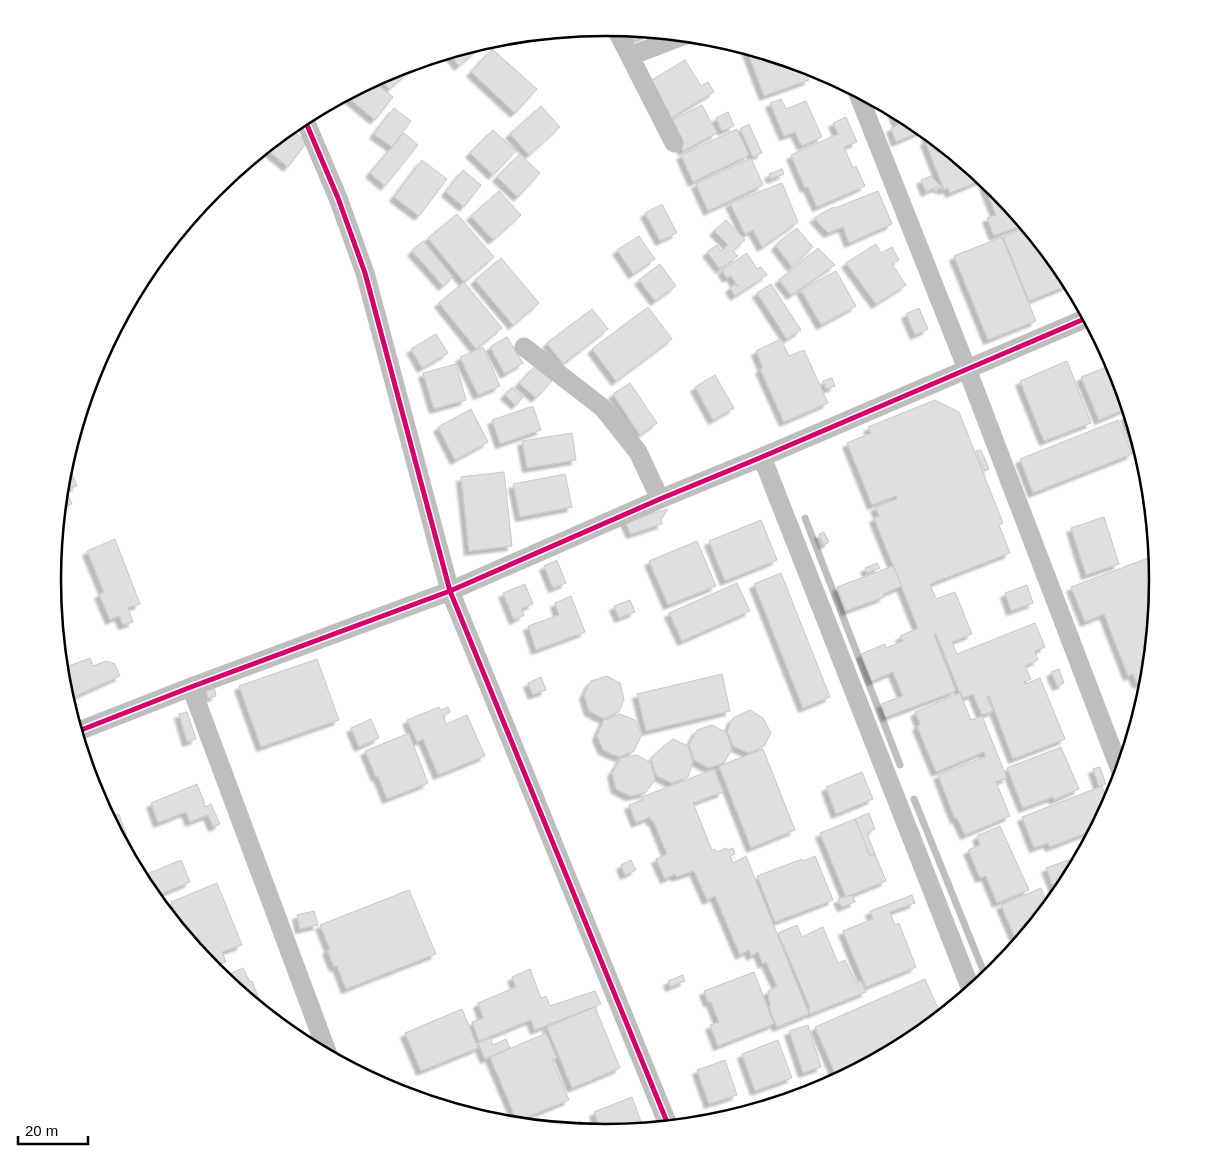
<svg xmlns="http://www.w3.org/2000/svg" width="1211" height="1161" font-family="Helvetica,sans-serif">
  <style>
    .lines { fill: none; stroke-linecap: round; stroke-linejoin: round }
    .stream { stroke: #bfbfbf; stroke-width: 7 }
    .building { fill: #dfdfdf; stroke: #c7c7c7; filter: url(#shadow) }
    .street { stroke: #bebebe; stroke-width: 19 }
    .cycleway-casing { stroke: #fff; stroke-width: 8 }
    .cycleway { stroke: #d6006c; stroke-width: 5 }
    .rim { fill: none; stroke: #000; stroke-width: 2.5 }
  </style>
  <defs>
    <filter id="shadow"><feDropShadow dx="-4.5" dy="4.5" stdDeviation="1" flood-color="#0004"/></filter>
  </defs>
  <rect width="100%" height="100%" fill="#fff"/>
  <g class="lines">
    <g class="stream">
      <polyline points="805,518 900,765"/>
      <polyline points="914,799 987,980"/>
    </g>
  </g>
  <g class="building">
    <polygon points="630,30 646,31 647,35 634,40"/>
    <polygon points="487,41 459,66 448,53"/>
    <polygon points="746,48 803,65 809,80 764,96"/>
    <polygon points="492,49 537,89 515,113 471,72"/>
    <polygon points="685,60 701,86 708,82 714,92 669,119 647,83"/>
    <polygon points="422,61 389,89 379,77 394,69"/>
    <polygon points="373,81 393,97 375,120 346,96"/>
    <polygon points="781,99 786,109 806,101 822,137 802,146 795,132 784,136 770,103"/>
    <polygon points="702,105 717,133 683,151 668,122"/>
    <polygon points="541,106 560,127 529,155 510,134"/>
    <polygon points="394,108 411,121 392,147 374,134"/>
    <polygon points="892,110 913,121 924,130 896,142 891,128 898,125"/>
    <polygon points="728,112 734,126 722,131 716,118"/>
    <polygon points="846,117 857,142 844,147 853,168 856,166 865,186 817,207 808,187 805,188 791,155 838,134 833,123"/>
    <polygon points="749,124 762,153 753,157 740,129"/>
    <polygon points="289,128 307,142 288,167 265,148"/>
    <polygon points="737,129 749,155 693,182 681,155"/>
    <polygon points="493,130 516,151 493,175 470,153"/>
    <polygon points="404,133 418,145 385,186 370,173"/>
    <polygon points="929,134 984,179 950,193 948,188 944,190 925,141 928,139 927,135"/>
    <polygon points="520,154 540,173 518,197 497,177"/>
    <polygon points="751,158 763,185 708,211 696,184"/>
    <polygon points="422,160 447,179 419,216 394,197"/>
    <polygon points="782,169 784,174 771,179 769,174"/>
    <polygon points="463,170 481,185 464,207 446,192"/>
    <polygon points="931,176 944,190 936,187 926,192 921,180"/>
    <polygon points="782,183 798,222 762,247 753,230 745,234 730,203"/>
    <polygon points="988,183 997,190 1025,224 994,236 987,218 996,215 984,185"/>
    <polygon points="499,191 521,215 493,240 471,216"/>
    <polygon points="878,191 892,224 849,243 843,227 828,233 814,218 833,207 835,208"/>
    <polygon points="662,204 677,233 660,241 645,213"/>
    <polygon points="457,214 494,257 464,282 428,238"/>
    <polygon points="726,220 745,240 733,251 738,256 720,269 707,252 717,245 721,251 728,245 714,231"/>
    <polygon points="1027,227 1065,274 1071,284 1029,301 1003,237"/>
    <polygon points="797,228 813,247 792,267 776,246 781,240"/>
    <polygon points="639,236 655,259 633,274 617,250"/>
    <polygon points="1002,237 1036,321 988,340 954,256"/>
    <polygon points="423,241 453,277 443,286 412,251"/>
    <polygon points="876,244 881,253 892,247 899,260 892,264 906,285 876,304 846,263"/>
    <polygon points="818,248 835,265 791,295 779,280"/>
    <polygon points="747,253 757,269 761,267 767,275 735,296 730,288 735,284 738,287 731,276 727,278 722,270"/>
    <polygon points="501,258 539,303 513,325 475,280"/>
    <polygon points="660,264 676,286 655,301 639,280"/>
    <polygon points="836,271 856,306 821,325 801,290"/>
    <polygon points="464,282 502,328 476,349 439,303"/>
    <polygon points="771,284 801,330 787,339 757,293"/>
    <polygon points="648,307 672,339 616,381 592,349"/>
    <polygon points="919,308 928,329 915,335 906,314"/>
    <polygon points="592,309 608,329 563,364 547,343"/>
    <polygon points="436,334 448,353 422,368 411,349"/>
    <polygon points="507,337 523,363 505,374 490,347"/>
    <polygon points="781,339 789,356 804,350 828,403 784,422 760,369 763,368 756,351"/>
    <polygon points="483,347 500,386 478,395 460,357"/>
    <polygon points="1067,361 1091,423 1044,441 1020,381"/>
    <polygon points="456,364 466,400 434,409 423,373"/>
    <polygon points="1114,364 1128,408 1099,420 1081,377"/>
    <polygon points="535,366 552,381 536,398 519,383"/>
    <polygon points="715,375 734,408 713,420 695,387"/>
    <polygon points="832,378 835,386 826,389 823,381"/>
    <polygon points="630,383 657,423 640,435 613,394"/>
    <polygon points="512,387 523,397 516,405 505,395"/>
    <polygon points="935,400 959,412 1003,523 999,525 1010,553 930,584 936,599 955,592 972,634 952,642 957,654 1035,623 1045,647 1035,651 1038,660 1025,666 1031,679 1024,682 1025,684 1040,678 1065,739 1013,759 989,696 987,697 993,711 982,715 973,694 963,698 960,691 959,691 936,634 934,635 956,691 886,717 881,704 903,696 893,672 872,681 861,654 885,644 886,648 903,641 900,636 918,628 874,518 879,516 875,507 897,499 896,496 872,505 847,443 871,433 868,427"/>
    <polygon points="533,406 541,430 500,444 492,420"/>
    <polygon points="471,409 488,442 455,460 438,427"/>
    <polygon points="1130,414 1148,473 1148,475 1125,416"/>
    <polygon points="1118,420 1132,454 1033,493 1020,459"/>
    <polygon points="572,433 576,460 527,468 522,441"/>
    <polygon points="981,450 989,469 985,471 976,451"/>
    <polygon points="504,472 512,546 469,551 461,477"/>
    <polygon points="72,473 77,486 67,489 63,477"/>
    <polygon points="565,474 572,507 520,517 513,484"/>
    <polygon points="67,493 72,504 60,509 61,495"/>
    <polygon points="668,509 661,520 662,524 631,534 625,521"/>
    <polygon points="1104,517 1119,564 1086,575 1071,528"/>
    <polygon points="761,520 777,560 725,581 709,541"/>
    <polygon points="824,532 829,542 824,545 819,534"/>
    <polygon points="115,539 140,604 128,608 133,622 123,625 119,616 110,620 99,594 104,592 87,551"/>
    <polygon points="697,541 716,586 668,605 649,561"/>
    <polygon points="1156,555 1158,581 1149,680 1137,684 1133,674 1128,676 1104,614 1085,622 1071,587"/>
    <polygon points="557,560 566,583 553,588 544,566"/>
    <polygon points="877,563 880,568 867,573 865,568"/>
    <polygon points="893,566 902,586 883,594 884,597 846,611 837,587"/>
    <polygon points="781,573 830,697 803,708 754,584"/>
    <polygon points="737,583 750,611 682,641 669,613"/>
    <polygon points="525,584 533,604 521,609 524,615 514,620 503,593"/>
    <polygon points="1027,585 1033,603 1011,611 1005,593"/>
    <polygon points="571,596 585,632 536,650 528,626 559,615 555,603"/>
    <polygon points="630,600 635,612 619,618 614,606"/>
    <polygon points="90,658 93,666 106,661 115,664 120,676 67,700 63,688 61,669"/>
    <polygon points="317,659 339,720 261,747 239,686"/>
    <polygon points="1059,669 1064,683 1057,686 1051,672"/>
    <polygon points="722,674 730,711 646,731 637,694"/>
    <polygon points="607,676 620,683 624,699 619,712 604,719 589,711 584,695 591,681"/>
    <polygon points="541,677 546,690 533,695 528,683"/>
    <polygon points="213,682 216,696 208,698 205,684"/>
    <polygon points="960,693 971,720 982,716 1007,778 996,782 1010,816 965,835 957,818 955,819 938,775 982,758 986,757 984,752 936,772 917,726 920,724 915,712"/>
    <polygon points="439,707 441,710 448,707 450,712 443,716 446,724 467,715 485,756 438,775 423,739 417,742 407,720"/>
    <polygon points="750,710 763,718 771,733 764,746 749,753 733,746 727,731 733,718"/>
    <polygon points="187,712 196,739 187,742 179,714"/>
    <polygon points="620,714 635,720 642,734 634,751 619,757 603,750 597,736 604,720"/>
    <polygon points="371,719 379,738 359,747 351,728"/>
    <polygon points="712,725 727,733 732,749 724,763 709,768 694,760 689,745 697,730"/>
    <polygon points="409,733 428,783 387,799 378,776 376,777 365,751"/>
    <polygon points="673,739 688,746 693,761 688,777 672,783 656,775 651,760 657,752"/>
    <polygon points="1061,747 1079,789 1054,800 1053,797 1023,808 1007,768"/>
    <polygon points="763,749 795,830 751,848 719,766"/>
    <polygon points="637,755 651,763 655,780 645,793 630,796 616,789 612,773 621,758"/>
    <polygon points="1100,767 1106,784 1099,787 1093,769"/>
    <polygon points="714,769 723,792 693,803 712,850 715,849 717,852 726,848 727,850 733,848 735,854 730,856 733,863 746,856 809,1014 777,1027 771,1014 768,991 777,986 766,962 763,964 758,952 751,956 749,950 740,955 715,896 707,900 694,871 676,877 675,874 665,879 656,859 667,854 653,820 651,821 650,817 636,823 629,805 643,800 642,797"/>
    <polygon points="862,772 873,799 836,814 826,787"/>
    <polygon points="197,784 205,804 204,804 205,807 211,804 220,824 213,827 208,815 190,822 186,812 158,823 151,803"/>
    <polygon points="1102,786 1109,805 1097,829 1050,847 1048,843 1034,848 1022,817"/>
    <polygon points="869,813 875,829 867,833 875,854 870,856 855,819"/>
    <polygon points="119,814 127,838 120,840 109,818"/>
    <polygon points="855,819 870,856 875,854 886,881 846,897 820,833"/>
    <polygon points="1000,826 1029,890 997,903 986,876 980,878 968,850 980,845 977,836"/>
    <polygon points="1083,855 1065,888 1056,899 1052,889 1054,888 1046,868"/>
    <polygon points="815,856 833,900 775,922 757,876 802,859 803,861"/>
    <polygon points="181,860 190,882 154,897 140,877"/>
    <polygon points="631,860 636,870 625,875 621,865"/>
    <polygon points="217,883 242,945 222,952 226,962 211,967 185,936 171,902"/>
    <polygon points="1041,888 1049,908 1018,945 1001,905"/>
    <polygon points="409,890 436,954 346,989 337,966 334,967 327,950 330,949 320,925"/>
    <polygon points="852,895 855,902 842,907 838,899"/>
    <polygon points="912,895 915,903 890,912 895,925 899,923 916,967 866,987 843,931 873,919 870,911"/>
    <polygon points="314,911 318,925 300,929 297,915"/>
    <polygon points="797,925 802,937 823,927 838,963 845,960 856,983 861,981 866,992 810,1014 808,1009 810,1008 783,944 782,944 778,933"/>
    <polygon points="243,968 250,982 252,981 264,1012 221,977"/>
    <polygon points="530,969 541,998 546,996 550,1006 595,991 601,1004 535,1030 531,1020 479,1041 472,1022 483,1018 478,1003 516,987 512,977"/>
    <polygon points="754,972 774,1024 718,1046 710,1025 719,1022 711,1002 708,1002 704,991"/>
    <polygon points="683,975 685,981 670,987 668,981"/>
    <polygon points="925,979 942,1017 912,1040 838,1080 815,1027"/>
    <polygon points="595,1007 620,1068 572,1088 547,1027"/>
    <polygon points="462,1009 478,1048 421,1071 405,1033"/>
    <polygon points="808,1025 821,1067 803,1073 789,1031"/>
    <polygon points="546,1033 557,1058 552,1060 569,1100 517,1121 490,1057"/>
    <polygon points="490,1038 493,1045 506,1039 510,1048 485,1059 478,1043"/>
    <polygon points="778,1040 792,1078 755,1091 742,1054"/>
    <polygon points="725,1060 737,1095 709,1104 697,1070"/>
    <polygon points="632,1097 644,1130 602,1133 594,1112"/>
    <polygon points="581,1121 585,1132 561,1129"/>
  </g>
  <g class="lines">
    <g class="street">
      <polyline points="616,29 674,143"/>
      <polyline points="630,56 685,35"/>
      <polyline points="857,91 967,369 1122,775"/>
      <polyline points="304,118 338,198 365,273 450,591 669,1127"/>
      <polyline points="524,347 603,408 638,452 660,499"/>
      <polyline points="762,457 972,992"/>
      <polyline points="191,687 329,1057"/>
      <polyline points="76,732 191,687 450,591 660,499 762,457 1089,317"/>
    </g>
    <g class="cycleway-casing">
      <g id="cycleway">
        <polyline points="304,118 338,198 365,273 450,591 669,1127"/>
        <polyline points="76,732 191,687 450,591 660,499 762,457 1089,317"/>
      </g>
    </g>
    <use href="#cycleway" class="cycleway"/>
  </g>
  <path d="M0 0H1211V1161H0ZM61 580a544 544 0 1 1 1088 0a544 544 0 1 1-1088 0Z" fill="#fff" fill-rule="evenodd"/>
  <path class="rim" d="M61 580a544 544 0 1 1 1088 0a544 544 0 1 1-1088 0Z"/>
  <path d="M18 1136v8h70v-8" fill="none" stroke="#000000" stroke-width="2.5"/>
  <text x="25" y="1136" font-size="15" fill="#000000" stroke="#ffffff" stroke-width="4" paint-order="stroke">20 m</text>
</svg>
